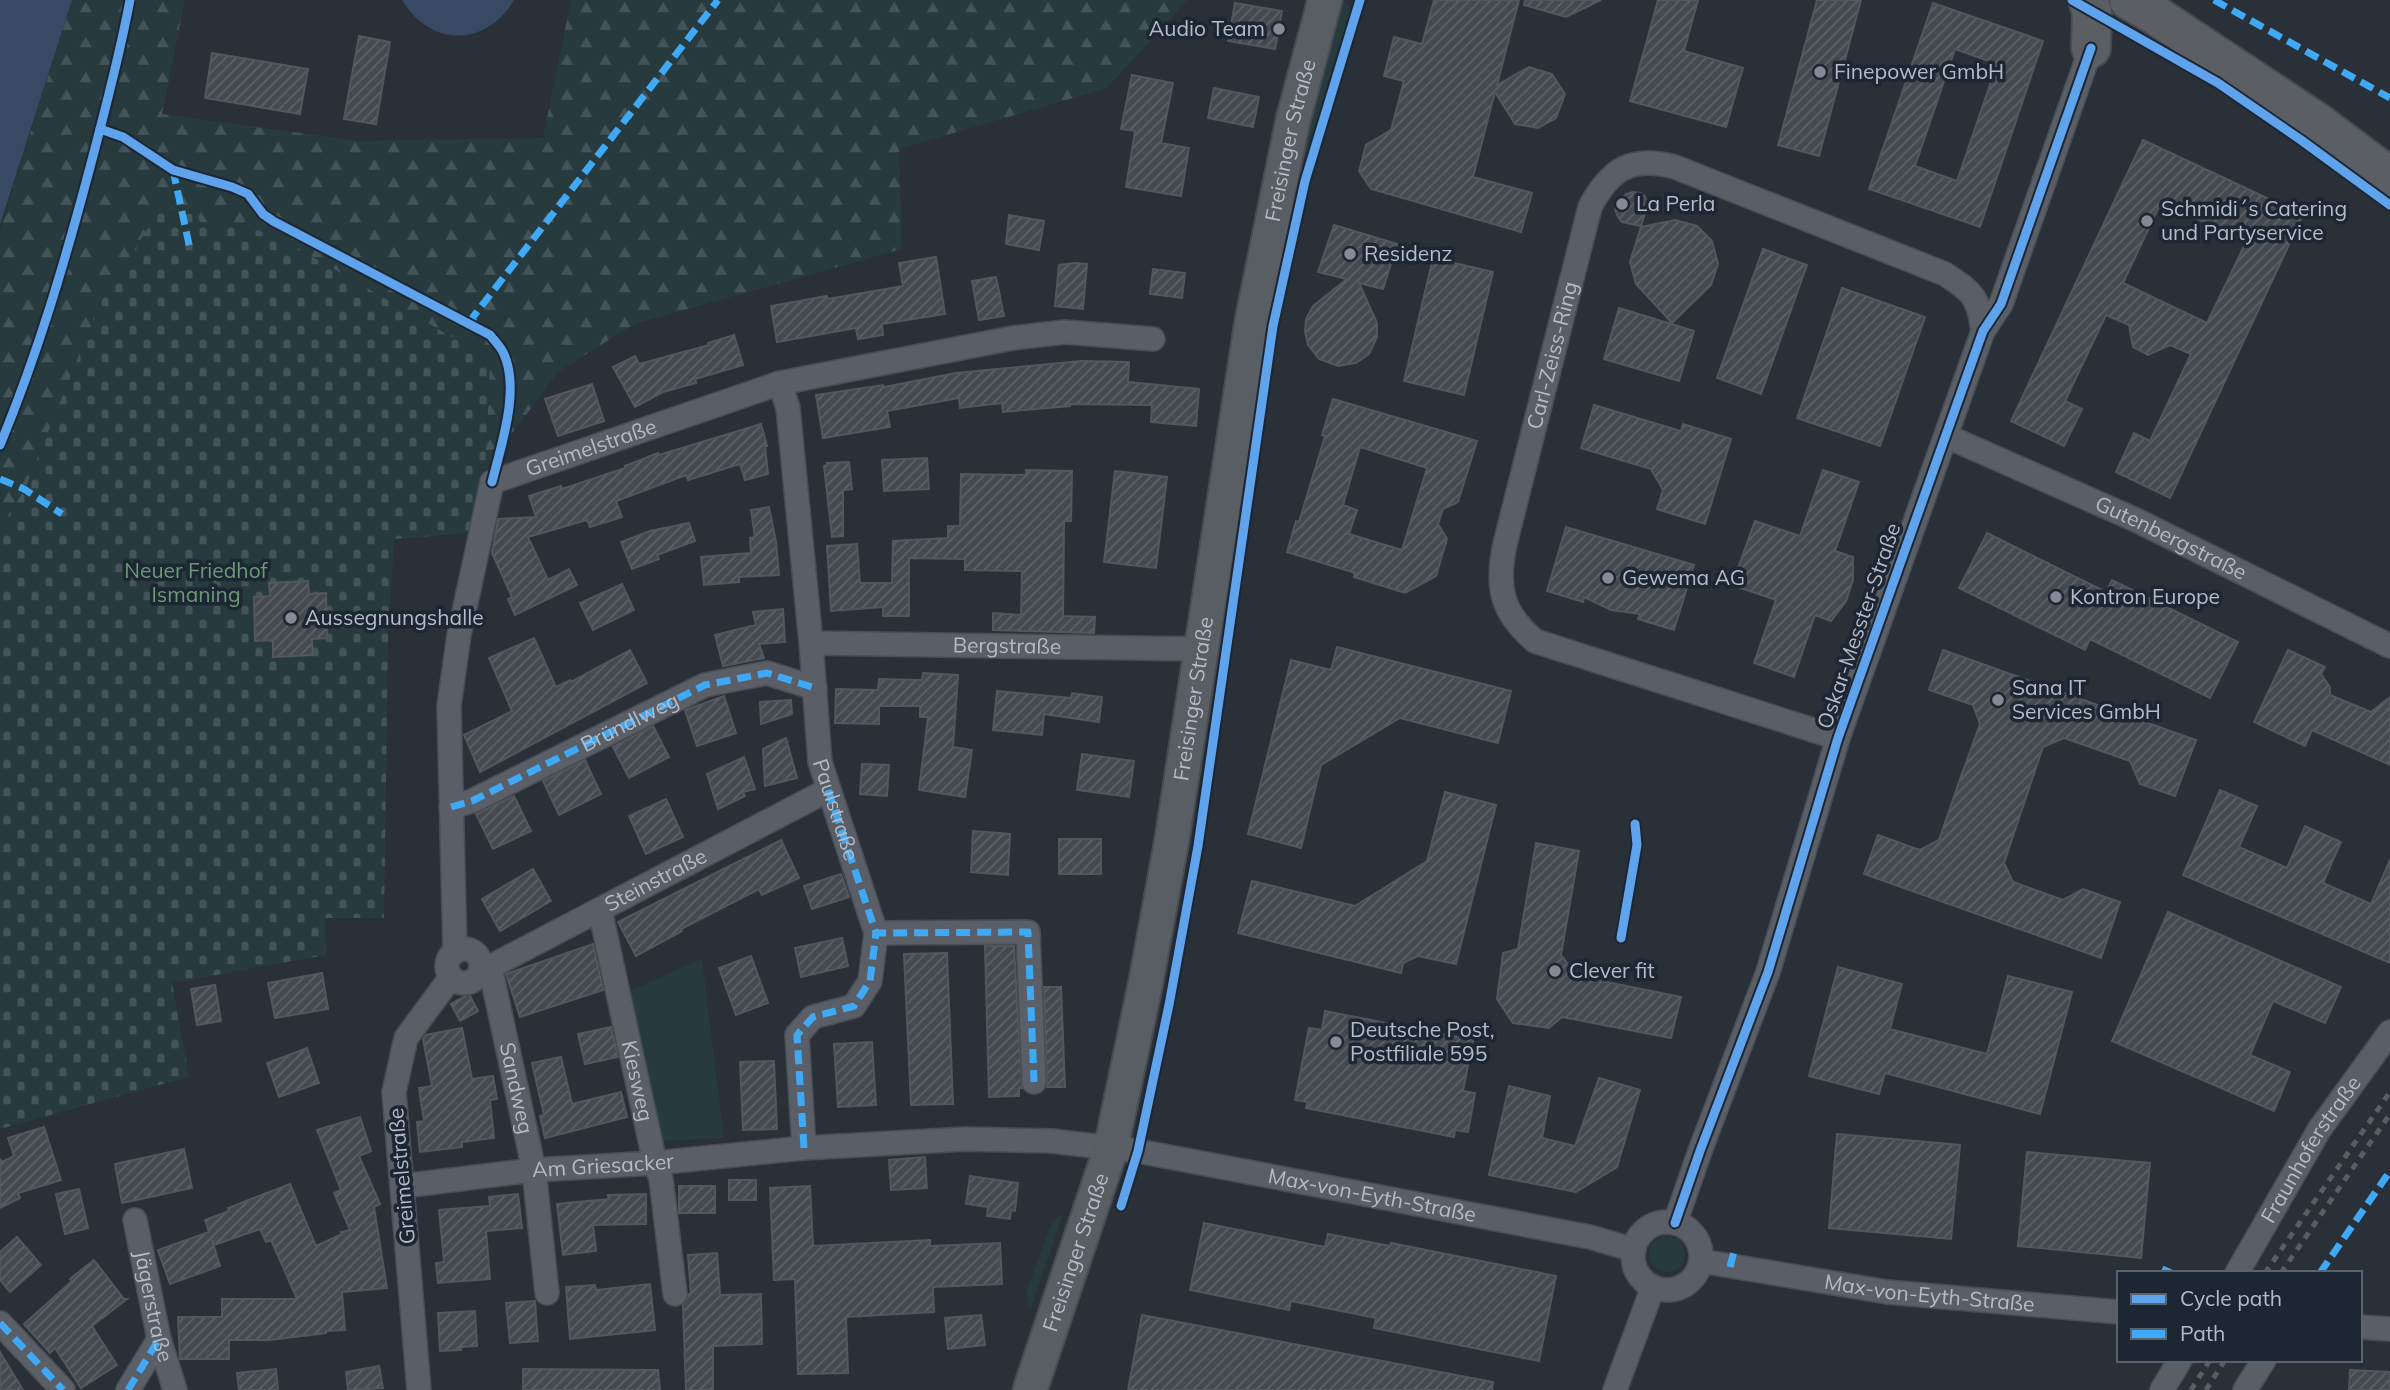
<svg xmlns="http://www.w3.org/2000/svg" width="2390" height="1390" font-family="Mulish,sans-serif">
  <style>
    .green { fill: #273a3e }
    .forest { fill: url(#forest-firs) }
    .cemetery { fill: url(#cemetery-stones) }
    .water { fill: #384963 }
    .building { fill: url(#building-hatch); stroke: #52575f; stroke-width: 2; fill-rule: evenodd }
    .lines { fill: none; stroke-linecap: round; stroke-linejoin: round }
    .minor-casing { stroke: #484c53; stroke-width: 26 }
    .secondary-casing { stroke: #484c53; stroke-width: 37 }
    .trunk-casing { stroke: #474c53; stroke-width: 42 }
    .minor { stroke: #5a5e66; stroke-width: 23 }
    .secondary { stroke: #595d64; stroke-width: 33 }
    .trunk { stroke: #5b5f64; stroke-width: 38 }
    .rail { stroke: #595d64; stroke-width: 5; stroke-dasharray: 7 7; stroke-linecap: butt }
    .quiet { stroke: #3fa9f5; stroke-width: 7; stroke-dasharray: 14 7; stroke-linecap: butt }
    .cycleway-casing { stroke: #1d2633; stroke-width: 13 }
    .cycleway { stroke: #60a3ed; stroke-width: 9 }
    .poi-dot { fill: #848b96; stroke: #1d2633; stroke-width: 2.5 }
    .labels { text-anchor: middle; stroke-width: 7; stroke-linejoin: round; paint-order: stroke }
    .poi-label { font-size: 21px; fill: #b4bcc9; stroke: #1d2633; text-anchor: start }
    .street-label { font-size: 21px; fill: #b4bcc9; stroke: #1d2633 }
    .park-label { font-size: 21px; fill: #6b9a76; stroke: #1d2633 }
  </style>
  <defs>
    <pattern id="forest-firs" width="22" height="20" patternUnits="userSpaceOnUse" patternTransform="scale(1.75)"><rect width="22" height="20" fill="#273a3e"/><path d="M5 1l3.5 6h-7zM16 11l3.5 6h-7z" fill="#445559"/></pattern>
    <pattern id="cemetery-stones" width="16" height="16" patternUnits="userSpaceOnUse" patternTransform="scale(1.75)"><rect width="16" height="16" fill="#273a3e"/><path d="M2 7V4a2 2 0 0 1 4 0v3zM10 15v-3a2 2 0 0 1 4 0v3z" fill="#445559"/></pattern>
    <pattern id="building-hatch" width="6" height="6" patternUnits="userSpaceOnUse" patternTransform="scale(1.75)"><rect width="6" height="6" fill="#444950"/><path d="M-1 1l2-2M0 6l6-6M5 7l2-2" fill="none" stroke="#5d6168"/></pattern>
  </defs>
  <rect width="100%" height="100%" fill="#2a3038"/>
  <g class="green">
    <polygon points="1343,1 1353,9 1299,192 1282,269 1274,262 1318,86"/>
    <polygon points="1271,332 1217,687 1208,689 1261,334"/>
    <polygon points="702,959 724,1138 660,1141 625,993"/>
    <polygon points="1063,1214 1030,1311 1026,1293 1052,1222"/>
    <circle cx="1667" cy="1254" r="18"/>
  </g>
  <polygon class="forest" points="72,0 185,0 162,114 358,141 543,138 571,0 1187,0 1107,88 899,149 902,249 634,324 558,372 485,470 490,359 271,233 199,222 0,528 0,230"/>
  <polygon class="cemetery" points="163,205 197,214 200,222 271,233 490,359 485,470 470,533 394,539 388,642 384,918 325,918 326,955 172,983 189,1077 0,1129 0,528 25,489 100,303"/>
  <g class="water">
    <polygon points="0,0 72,0 0,225"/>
    <path d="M402 0H514C486 47 431 48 402 0Z"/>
  </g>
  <g class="building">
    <polygon points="1434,0 1519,0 1497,85 1529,67 1552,74 1565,94 1556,118 1538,128 1515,124 1495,92 1473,177 1532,193 1521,232 1371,189 1359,171 1366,145 1391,130 1404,81 1384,76 1394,37 1422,44"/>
    <polygon points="1525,0 1601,0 1566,17 1524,5"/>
    <polygon points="1658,0 1698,0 1684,51 1743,68 1726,127 1630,101"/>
    <polygon points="1817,0 1861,0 1819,156 1778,145"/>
    <polygon points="1235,3 1282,11 1275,49 1228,41"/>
    <path d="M1933 3 2043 41 1980 227 1869 189ZM1955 49 1997 64 1957 181 1915 166Z"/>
    <polygon points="359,36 390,42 376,124 344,119"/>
    <polygon points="212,53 308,69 300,114 205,98"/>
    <polygon points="1132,75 1173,83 1161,143 1189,148 1181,196 1126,187 1135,131 1121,129"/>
    <polygon points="1214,88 1259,97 1253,127 1208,118"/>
    <path d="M2143 140 2303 215 2170 498 2116 472 2134 433 2150 441 2191 354 2170 345 2148 355 2133 347 2129 325 2106 315 2065 401 2082 409 2064 446 2011 421ZM2161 202 2246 242 2207 323 2123 283Z"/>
    <polygon points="1633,192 1641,193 1645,197 1648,204 1641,226 1622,222 1618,217 1615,209 1618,203 1626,194"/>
    <polygon points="1009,215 1044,221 1039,250 1006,244"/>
    <polygon points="1675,220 1697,226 1712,241 1718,264 1711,285 1672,323 1636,284 1630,262 1641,227"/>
    <polygon points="1334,225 1397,244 1383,289 1359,283 1377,323 1377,337 1369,354 1356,363 1338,366 1319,359 1308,345 1305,332 1306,319 1313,306 1347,279 1318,272"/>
    <polygon points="1763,249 1807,265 1761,394 1717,378"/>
    <polygon points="936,257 945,314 882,324 883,335 858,339 856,328 777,342 771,306 827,296 828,299 903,286 899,263"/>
    <polygon points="1433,258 1493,272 1464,395 1404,381"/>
    <polygon points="1075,263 1087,264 1083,309 1055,306 1059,265"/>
    <polygon points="1153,269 1185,273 1182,298 1150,294"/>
    <polygon points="996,277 1004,316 979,320 972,281"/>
    <polygon points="1842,288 1925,317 1880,446 1797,418"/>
    <polygon points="1619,308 1694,331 1679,381 1604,359"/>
    <polygon points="734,335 743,365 695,379 696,383 663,392 635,407 613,367 635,356 639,364 709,345 708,343"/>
    <polygon points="1081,361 1129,362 1128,382 1199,389 1196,426 1151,422 1152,405 1070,404 1070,406 1003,412 1002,403 960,408 959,398 887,411 890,427 823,438 816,395 883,385 884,387 956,373"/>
    <polygon points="592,384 604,421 558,436 545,399"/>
    <path d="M1333 399 1477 441 1458 502 1443 509 1438 524 1447 539 1436 576 1405 593 1354 577 1355 573 1349 571 1287 552 1296 521 1299 522 1325 436 1322 435ZM1360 447 1427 468 1402 550 1349 534 1357 510 1343 505Z"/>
    <polygon points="1594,405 1681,431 1683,424 1731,439 1705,524 1657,509 1663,490 1651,469 1581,448"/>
    <polygon points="761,424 767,446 765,446 768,474 745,480 740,464 688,480 686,475 616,501 622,517 590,527 587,520 528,537 548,580 569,569 577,585 515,615 508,599 512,597 492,553 498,519 536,517 529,496 561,486 562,489 625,468 625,466 658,453 659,455"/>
    <polygon points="927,458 929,489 884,491 882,460"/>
    <polygon points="849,462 852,489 843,490 843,536 832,537 824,466 827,465 827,463"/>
    <polygon points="1026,470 1072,471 1071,521 1064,521 1063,616 1095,617 1094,633 993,630 993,613 1021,615 1022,571 965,570 965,559 909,558 909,616 883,616 883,607 831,611 827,546 857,544 860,583 892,583 893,541 948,538 948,526 960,526 961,474 1026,475"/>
    <polygon points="1823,470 1859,482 1835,551 1853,557 1853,580 1846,601 1831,621 1815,615 1794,677 1754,663 1776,600 1732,585 1755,521 1800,536"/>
    <polygon points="1115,471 1167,477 1156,568 1104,562"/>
    <polygon points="769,507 776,542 779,575 739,577 739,582 704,585 701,557 751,553 750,538 755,537 751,510"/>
    <polygon points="689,523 695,541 657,555 659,559 632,569 621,542 650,531"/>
    <polygon points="1566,527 1694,565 1674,630 1638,619 1640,614 1611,610 1584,597 1583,602 1547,591"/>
    <polygon points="1987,533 2106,592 2112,580 2238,642 2210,698 2090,639 2085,650 1959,588"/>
    <polygon points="308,581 309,594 326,593 327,638 312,639 313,655 273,657 273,640 255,641 254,597 270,596 269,583"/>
    <polygon points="622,584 634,610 593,630 580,603"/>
    <polygon points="783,609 785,642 759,644 764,658 723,666 715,635 756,625 753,612"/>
    <polygon points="534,638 556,687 570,680 571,682 630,650 647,683 480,772 464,735 512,711 489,658"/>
    <polygon points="1337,647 1511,691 1498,743 1400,718 1321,765 1301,848 1248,834 1291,660 1331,670"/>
    <polygon points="1943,650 2196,740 2175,796 2140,784 2130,761 2064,738 2043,747 2004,863 2013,882 2063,900 2083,889 2120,902 2101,958 1864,874 1878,835 1920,850 1939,840 1959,782 1980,724 1973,705 1929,690"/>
    <polygon points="2288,650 2325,667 2321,674 2330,687 2330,695 2371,712 2390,697 2390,765 2312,730 2305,746 2254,722"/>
    <polygon points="923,673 958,675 953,747 972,750 965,797 919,790 928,717 920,717 920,706 879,706 879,724 835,723 836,689 878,690 879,679 922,680"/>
    <polygon points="997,691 1071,698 1072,693 1102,697 1099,722 1044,714 1042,735 993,730"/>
    <polygon points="724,696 736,733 697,746 685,710"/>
    <polygon points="791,700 792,714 761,724 760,702"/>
    <polygon points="653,726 669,757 629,778 613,747"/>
    <polygon points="786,738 797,778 765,786 763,749"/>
    <polygon points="1082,754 1134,761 1129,797 1077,790"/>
    <polygon points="744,757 755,789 743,792 745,796 718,809 707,774"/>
    <polygon points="585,760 601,794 559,815 543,781"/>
    <polygon points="862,764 889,765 887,796 860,794"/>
    <polygon points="2220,790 2257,806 2239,847 2287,868 2305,826 2341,842 2323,883 2371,904 2390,860 2390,963 2183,875"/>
    <polygon points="1445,792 1496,805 1456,964 1418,956 1403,963 1401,973 1238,933 1252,881 1355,906 1427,861"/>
    <polygon points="514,796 531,831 493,849 476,814"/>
    <polygon points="666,799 683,837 646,854 629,816"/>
    <polygon points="973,831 1010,834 1008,875 971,872"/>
    <rect x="1059" y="839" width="42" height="35"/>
    <polygon points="781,840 799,878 762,895 759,889 681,929 682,931 636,956 618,922"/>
    <polygon points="1536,843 1579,851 1561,955 1577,976 1681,997 1671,1038 1562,1017 1549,1028 1513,1023 1497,999 1503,953 1518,949"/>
    <polygon points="533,869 551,901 500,931 482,899"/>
    <polygon points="841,874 849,897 812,909 804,886"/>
    <polygon points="2168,912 2341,987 2325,1023 2273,1001 2250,1055 2290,1072 2274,1111 2112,1041"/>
    <polygon points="842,938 848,966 801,977 795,948"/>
    <polygon points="593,944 603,990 520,1017 506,974"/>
    <polygon points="985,946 1014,946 1022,1088 1019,1088 1019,1096 989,1097"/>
    <polygon points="947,953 953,1104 911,1105 904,954"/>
    <polygon points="751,956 768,1003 736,1015 719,968"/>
    <polygon points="1838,967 1902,984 1890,1029 1987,1054 2008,976 2072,992 2040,1114 1885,1073 1879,1094 1809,1076"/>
    <polygon points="322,973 328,1009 275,1018 268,983"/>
    <polygon points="215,985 221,1021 197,1025 191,989"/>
    <polygon points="1044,987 1061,987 1065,1087 1047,1087"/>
    <polygon points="469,994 478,1011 460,1021 451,1004"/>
    <polygon points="1325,1011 1473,1040 1463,1091 1475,1093 1468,1132 1455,1130 1454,1137 1306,1108 1308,1102 1295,1100 1309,1028 1322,1030"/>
    <polygon points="611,1027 618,1057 585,1064 578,1034"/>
    <polygon points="462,1028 472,1079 493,1076 497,1099 490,1100 494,1138 462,1142 462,1147 420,1152 417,1122 424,1121 419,1088 432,1086 423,1039 426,1035"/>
    <polygon points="872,1042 876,1105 838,1107 834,1044"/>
    <polygon points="307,1048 319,1083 279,1097 267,1063"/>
    <polygon points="561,1057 572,1104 621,1092 627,1117 545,1138 540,1116 544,1115 532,1063"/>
    <polygon points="774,1061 777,1129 743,1130 740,1062"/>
    <polygon points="1599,1078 1640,1090 1617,1167 1576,1192 1489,1175 1509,1086 1550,1096 1542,1138 1575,1146"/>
    <polygon points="360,1117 371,1151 359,1156 380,1204 374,1207 387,1288 342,1292 345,1330 326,1331 326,1333 269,1340 229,1340 229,1359 180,1359 178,1317 222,1317 222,1299 297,1299 271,1240 266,1242 260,1229 214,1245 212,1240 220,1266 170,1284 158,1250 209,1232 205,1220 229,1211 228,1208 290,1184 316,1246 342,1234 341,1232 350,1230 334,1193 341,1190 317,1130"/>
    <polygon points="44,1127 61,1180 18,1193 20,1198 0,1208 0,1159 2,1162 14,1156 8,1138"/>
    <polygon points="1837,1134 1960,1145 1951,1239 1829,1228"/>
    <polygon points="184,1149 192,1188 122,1203 115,1164"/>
    <polygon points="2027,1152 2150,1163 2141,1258 2018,1246"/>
    <polygon points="925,1157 927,1188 891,1190 889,1160"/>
    <polygon points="970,1176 1018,1183 1015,1211 1011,1210 1010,1219 987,1216 988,1207 966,1204"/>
    <rect x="729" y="1180" width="27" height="20"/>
    <rect x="679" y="1186" width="36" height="27"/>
    <polygon points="810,1186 813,1246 930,1240 930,1246 1000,1243 1002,1284 933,1287 934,1312 846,1317 848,1373 798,1374 795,1279 774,1280 770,1188"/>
    <polygon points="79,1189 88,1228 65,1234 56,1194"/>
    <polygon points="518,1194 522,1228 486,1231 490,1279 438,1283 436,1263 444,1262 439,1210 490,1206 489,1197"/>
    <polygon points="646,1194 646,1224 593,1225 596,1251 563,1255 557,1204 609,1199 608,1195"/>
    <polygon points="1204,1223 1325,1247 1328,1234 1390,1246 1391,1243 1556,1276 1539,1361 1374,1328 1376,1318 1291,1301 1289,1310 1190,1290"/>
    <polygon points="17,1237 41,1265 10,1292 0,1280 0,1252"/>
    <polygon points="717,1253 720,1295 761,1294 762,1344 713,1346 713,1390 686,1390 683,1305 689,1294 691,1294 688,1255"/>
    <polygon points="94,1260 124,1299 127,1299 92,1326 117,1365 81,1388 55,1348 50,1353 24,1324 72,1281 70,1279"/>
    <polygon points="650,1284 655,1330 570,1339 566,1287 595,1285 596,1290"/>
    <polygon points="535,1301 538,1341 510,1343 506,1303"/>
    <polygon points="475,1311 477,1346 461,1347 461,1350 440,1351 438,1313"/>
    <polygon points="981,1315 985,1345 948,1349 945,1318"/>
    <polygon points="1142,1315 1493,1382 1492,1390 1128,1390"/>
    <polygon points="0,1352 23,1390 0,1390"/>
    <polygon points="379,1366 383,1388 348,1390 346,1372"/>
    <polygon points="276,1369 278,1390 239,1390 237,1373"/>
    <polygon points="523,1369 658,1370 660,1390 523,1390"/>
    <polygon points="2350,1370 2390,1372 2390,1390 2349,1390"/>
  </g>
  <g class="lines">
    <g class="minor-casing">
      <g id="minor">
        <path id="s1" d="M780 383 788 408 811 643 820 762 876 933 1028 932 1034 1082"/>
        <path id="s2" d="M1946 436 2136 520 2390 646"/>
        <path id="s3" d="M811 643 1202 649"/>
        <path id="s4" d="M1838 738 1535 641C1501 612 1496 587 1505 544L1590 207C1610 169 1632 155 1675 167L1945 274C1974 293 1978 297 1983 331"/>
        <polyline points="451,807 472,801 705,685 767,673 815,688"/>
        <path id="s5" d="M600 910 655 1163 661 1179 675 1294"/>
        <circle cx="464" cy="966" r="17"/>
        <path id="s6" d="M455 952 449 706 459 635 492 482 780 383 1013 338 1065 332 1153 339"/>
        <path id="s7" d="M490 967 534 1170 547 1293"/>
        <path id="s8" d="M481 968 490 967 828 790"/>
        <polyline points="804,1148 797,1035 813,1017 854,1006 870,981 876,933"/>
        <path id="s9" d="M403 1186 534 1170 655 1163 804 1148 966 1139 1052 1141 1138 1151 1590 1237 1634 1250"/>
        <path id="s10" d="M135 1220 159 1339 175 1390"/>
        <circle cx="1667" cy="1256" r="34"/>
        <polyline points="1675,1223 1700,1151 1768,972 1838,738 1983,331 2001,304 2091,48"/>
        <path id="s11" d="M1701 1261 1887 1292 2119 1312"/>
        <path id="s12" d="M2237 1273 2319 1130 2390 1032"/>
        <polyline points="0,1323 63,1390"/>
        <polyline points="2360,1327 2390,1329"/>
        <polyline points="128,1390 159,1339"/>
        <polyline points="419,1390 394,1092 406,1038 451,977"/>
        <polyline points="1615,1390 1653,1287"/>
        <polyline points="2162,1390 2180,1360"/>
        <polyline points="2245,1390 2264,1360"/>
      </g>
    </g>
    <g class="secondary-casing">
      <g id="secondary">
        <path id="s13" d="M1030 1390 1111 1148 1146 981 1172 839 1252 321 1293 120 1325 0"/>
      </g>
    </g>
    <g class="trunk-casing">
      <g id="trunk">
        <polyline points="2088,0 2092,12 2091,48"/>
        <polyline points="2129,0 2152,13 2318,123 2390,177"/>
      </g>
    </g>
    <use href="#minor" class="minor"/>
    <use href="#secondary" class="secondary"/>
    <use href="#trunk" class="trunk"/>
    <g class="rail">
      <polyline points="2265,1273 2390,1092"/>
      <polyline points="2281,1273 2390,1114"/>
      <polyline points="2191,1390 2210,1360"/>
      <polyline points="2206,1390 2225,1360"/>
    </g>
    <g class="quiet">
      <polyline points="2214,0 2390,98"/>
      <polyline points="173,170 190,249"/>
      <polyline points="473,324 473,317 718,0"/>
      <polyline points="0,479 24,489 62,514"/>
      <polyline points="828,790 876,933 1028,932 1034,1082"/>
      <path id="s14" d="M451 807 472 801 705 685 767 673 815 688"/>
      <polyline points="804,1148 797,1035 813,1017 854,1006 870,981 876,933"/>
      <polyline points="1730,1267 1734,1252"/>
      <polyline points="2162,1269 2171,1273"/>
      <polyline points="2320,1273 2390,1171"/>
      <polyline points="0,1323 63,1390"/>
      <polyline points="128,1390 159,1339"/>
    </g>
    <g class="cycleway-casing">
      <g id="cycleway">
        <polyline points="2072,0 2218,83 2301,140 2390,205"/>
        <path d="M100 129 123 137 173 170 232 187 248 194 263 214 273 221 490 335C494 340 500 346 503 352 521 388 501 446 492 482"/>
        <path d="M0 445C37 356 64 265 89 171 104 115 119 58 130 0"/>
        <polyline points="1621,938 1637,845 1635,824"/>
        <polyline points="1121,1206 1138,1151 1169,1005 1198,846 1273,326 1305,181 1360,0"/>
        <polyline points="1675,1223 1700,1151 1768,972 1838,738 1983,331 2001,304 2091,48"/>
      </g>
    </g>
    <use href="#cycleway" class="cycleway"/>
  </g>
  <g class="poi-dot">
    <circle cx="1279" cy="29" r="7"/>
    <circle cx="1820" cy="72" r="7"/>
    <circle cx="1622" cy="204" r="7"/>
    <circle cx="2147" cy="221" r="7"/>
    <circle cx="1350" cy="254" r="7"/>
    <circle cx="1608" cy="578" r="7"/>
    <circle cx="2056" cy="597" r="7"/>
    <circle cx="291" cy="618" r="7"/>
    <circle cx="1998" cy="700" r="7"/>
    <circle cx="1555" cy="971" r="7"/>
    <circle cx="1336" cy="1042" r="7"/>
  </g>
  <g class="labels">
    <g class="poi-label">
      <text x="1265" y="36" text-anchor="end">Audio Team</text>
      <text x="1834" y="79">Finepower GmbH</text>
      <text x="1636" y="211">La Perla</text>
      <text x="2161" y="216">Schmidi´s Catering<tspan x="2161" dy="24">und Partyservice</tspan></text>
      <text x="1364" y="261">Residenz</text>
      <text x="1622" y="585">Gewema AG</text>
      <text x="2070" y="604">Kontron Europe</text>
      <text x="305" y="625">Aussegnungshalle</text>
      <text x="2012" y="695">Sana IT<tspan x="2012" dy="24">Services GmbH</tspan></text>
      <text x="1569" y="978">Clever fit</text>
      <text x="1350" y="1037">Deutsche Post,<tspan x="1350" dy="24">Postfiliale 595</tspan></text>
    </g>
    <g class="street-label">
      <text dy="7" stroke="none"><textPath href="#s13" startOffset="1279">Freisinger Straße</textPath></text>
      <text dy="7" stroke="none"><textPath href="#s4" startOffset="621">Carl-Zeiss-Ring</textPath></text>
      <text dy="7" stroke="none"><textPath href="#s6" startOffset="579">Greimelstraße</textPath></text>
      <text dy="7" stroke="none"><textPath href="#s2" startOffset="247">Gutenbergstraße</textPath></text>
      <text transform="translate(1859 626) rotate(-71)" y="7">Oskar-Messter-Straße</text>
      <text dy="7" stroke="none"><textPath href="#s3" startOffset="196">Bergstraße</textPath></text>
      <text dy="7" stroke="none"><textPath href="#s13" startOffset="712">Freisinger Straße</textPath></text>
      <text dy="7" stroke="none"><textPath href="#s14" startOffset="198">Bründlweg</textPath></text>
      <text dy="7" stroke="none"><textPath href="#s1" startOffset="432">Paulstraße</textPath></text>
      <text dy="7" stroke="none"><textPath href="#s8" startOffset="196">Steinstraße</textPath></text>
      <text dy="7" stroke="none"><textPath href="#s5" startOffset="175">Kiesweg</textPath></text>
      <text dy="7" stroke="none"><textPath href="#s7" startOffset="124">Sandweg</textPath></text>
      <text dy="7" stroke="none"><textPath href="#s12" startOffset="144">Fraunhoferstraße</textPath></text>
      <text dy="7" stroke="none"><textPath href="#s9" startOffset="201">Am Griesacker</textPath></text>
      <text transform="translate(402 1176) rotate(-95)" y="7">Greimelstraße</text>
      <text dy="7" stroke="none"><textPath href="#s9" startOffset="976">Max-von-Eyth-Straße</textPath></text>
      <text dy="7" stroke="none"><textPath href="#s13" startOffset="145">Freisinger Straße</textPath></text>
      <text dy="7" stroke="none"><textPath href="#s11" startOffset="231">Max-von-Eyth-Straße</textPath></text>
      <text dy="7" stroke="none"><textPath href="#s10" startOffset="88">Jägerstraße</textPath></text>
    </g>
    <g class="park-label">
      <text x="196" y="578">Neuer Friedhof<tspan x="196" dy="24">Ismaning</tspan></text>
    </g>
  </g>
  <rect x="2117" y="1271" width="245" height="91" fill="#1d2633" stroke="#59626f" stroke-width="2"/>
  <rect x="2131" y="1294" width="35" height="10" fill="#60a3ed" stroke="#59626f" stroke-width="2"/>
  <text x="2180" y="1306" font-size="21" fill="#b4bcc9">Cycle path</text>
  <rect x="2131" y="1329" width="35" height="10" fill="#3fa9f5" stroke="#59626f" stroke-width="2"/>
  <text x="2180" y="1341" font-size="21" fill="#b4bcc9">Path</text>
</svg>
